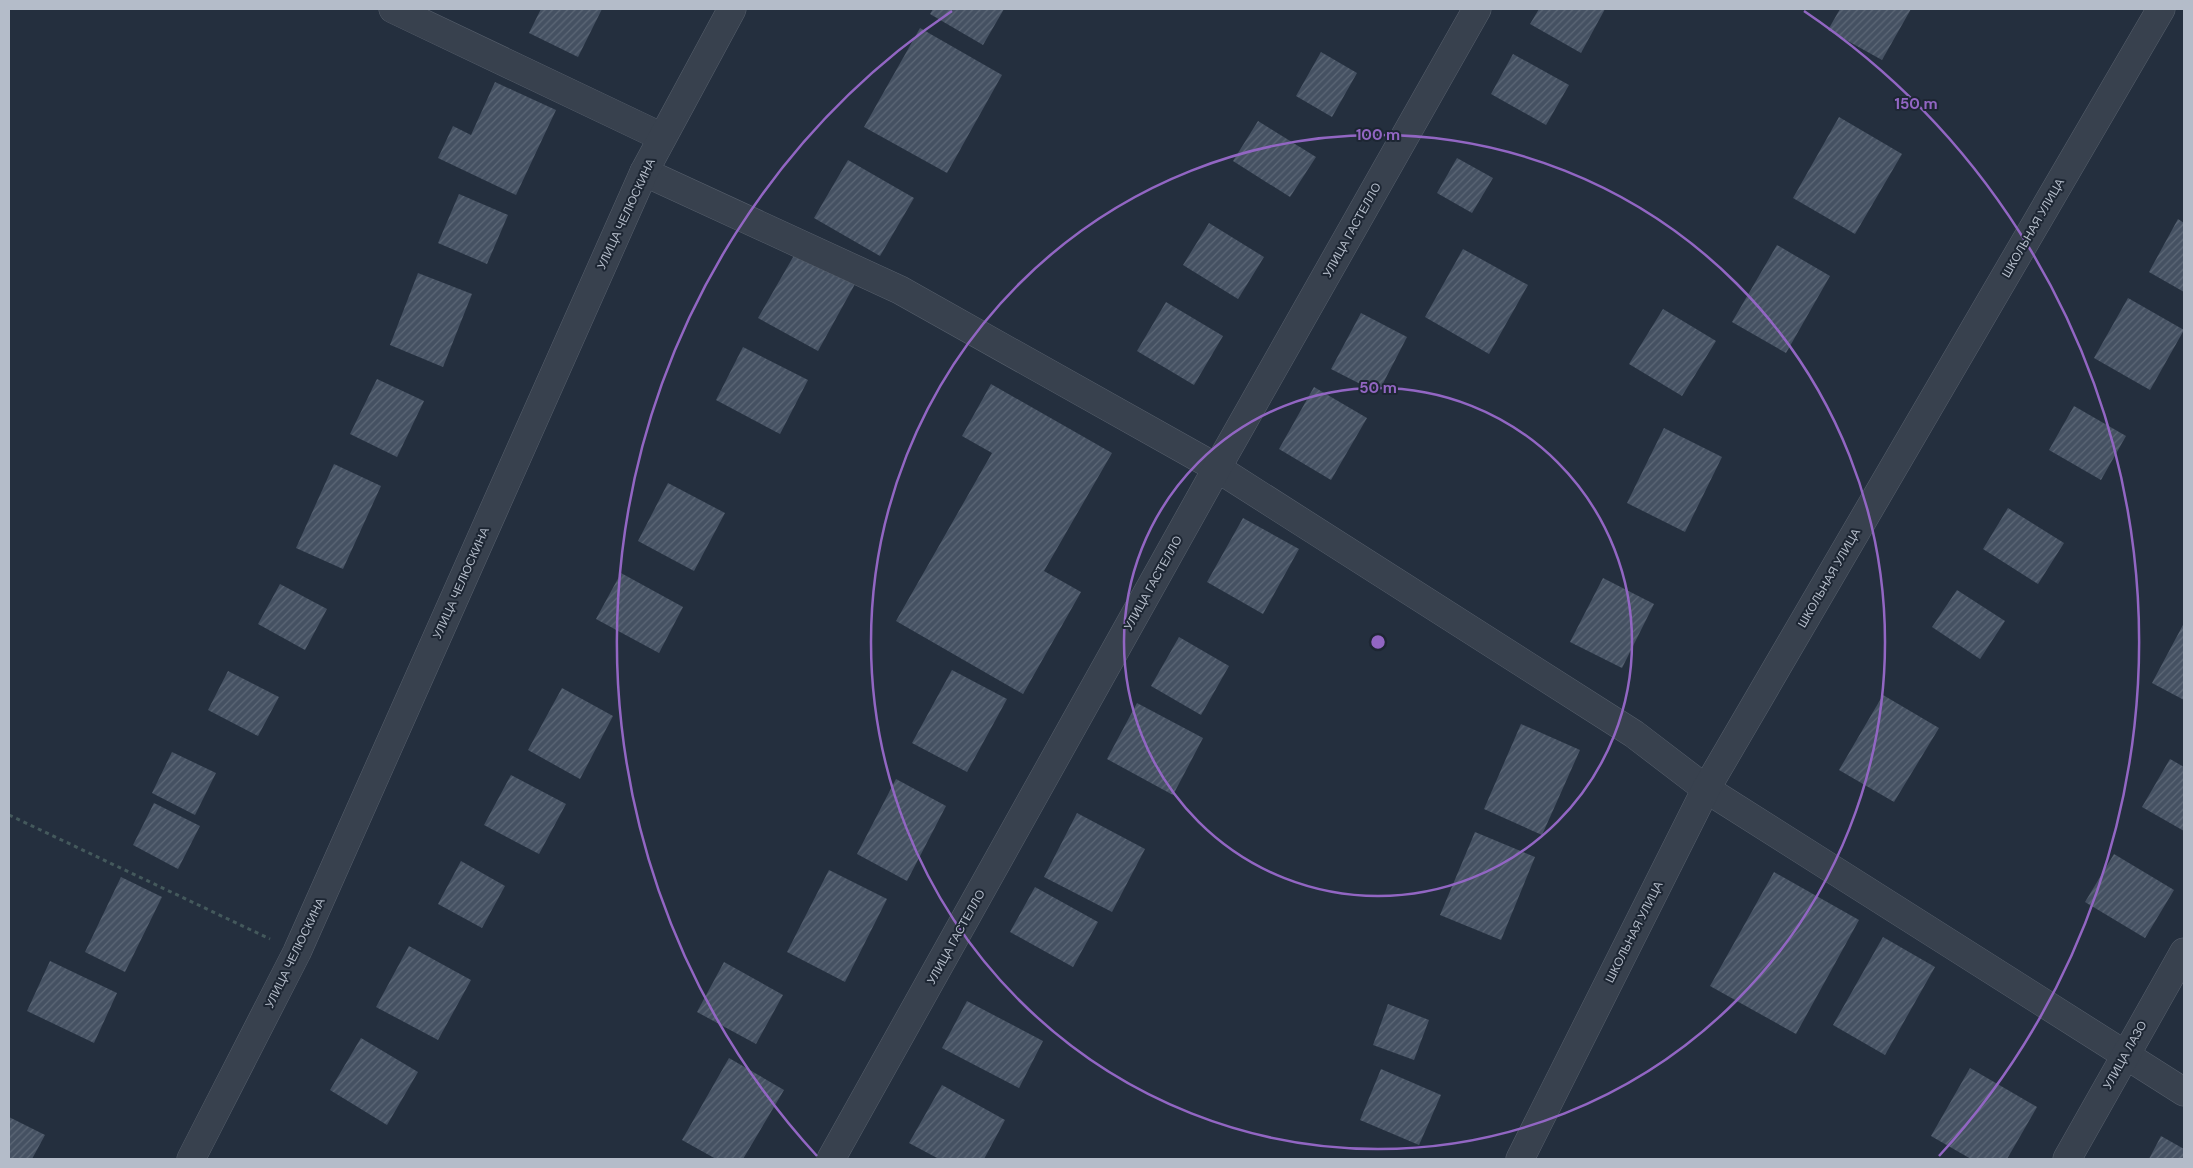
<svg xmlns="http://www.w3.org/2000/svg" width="2193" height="1168" font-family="'DM Sans',sans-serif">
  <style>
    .building { fill: url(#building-hatch) }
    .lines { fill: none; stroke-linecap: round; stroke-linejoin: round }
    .minor-casing { stroke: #565f6c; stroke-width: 29 }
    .path { stroke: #44595c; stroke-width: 3; stroke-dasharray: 4 4; stroke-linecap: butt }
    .minor { stroke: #38414e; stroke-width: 28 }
    .ring { fill: none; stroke: #9266c3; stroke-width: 2.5 }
    .labels { text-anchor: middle; stroke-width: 4; stroke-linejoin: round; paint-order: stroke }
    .street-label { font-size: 12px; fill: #b4bcc9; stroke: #1d2633 }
    .centre { fill: #9266c3; stroke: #1d2633; stroke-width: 2.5 }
    .ring-label { font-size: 15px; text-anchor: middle; font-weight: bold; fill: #9266c3; stroke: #1d2633; stroke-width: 4; stroke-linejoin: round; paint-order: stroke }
  </style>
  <defs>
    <pattern id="building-hatch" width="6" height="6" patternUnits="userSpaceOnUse" patternTransform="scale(1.25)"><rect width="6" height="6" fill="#455162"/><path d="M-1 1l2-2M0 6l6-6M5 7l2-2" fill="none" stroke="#5d6877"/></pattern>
  </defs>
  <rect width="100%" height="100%" fill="#242f3e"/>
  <g class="building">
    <polygon points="541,9 602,9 578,57 529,33"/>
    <polygon points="933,9 1004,9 983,45 930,14"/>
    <polygon points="1539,9 1605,9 1581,53 1530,24"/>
    <polygon points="1840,9 1911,9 1882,60 1828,30"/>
    <polygon points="920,28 1002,75 947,173 864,127"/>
    <polygon points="1321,52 1357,73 1332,117 1296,96"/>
    <polygon points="1513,54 1569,85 1546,125 1491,94"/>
    <polygon points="495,82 556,110 516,195 438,158 453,126 471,135"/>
    <polygon points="1839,117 1902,154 1855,234 1793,198"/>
    <polygon points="1258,121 1316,157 1290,197 1233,161"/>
    <polygon points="1457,158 1493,178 1472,213 1437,193"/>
    <polygon points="848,160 914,198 880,256 814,218"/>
    <polygon points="459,194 508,215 487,264 438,243"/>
    <polygon points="2178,219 2184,223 2184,292 2149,272"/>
    <polygon points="1209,223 1264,257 1238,299 1183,265"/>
    <polygon points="1777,245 1830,276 1786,353 1732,322"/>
    <polygon points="1463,249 1528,285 1489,354 1425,317"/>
    <polygon points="796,252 855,284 818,351 758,318"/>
    <polygon points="418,273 472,294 443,367 390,345"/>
    <polygon points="2128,298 2184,330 2150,390 2094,358"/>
    <polygon points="1166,302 1223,336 1194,385 1137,351"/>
    <polygon points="1663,309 1716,341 1682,396 1629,364"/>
    <polygon points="1361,313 1407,337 1378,393 1331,369"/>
    <polygon points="743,347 808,380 780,434 716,400"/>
    <polygon points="377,379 424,401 397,457 350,434"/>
    <polygon points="991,384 1112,453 1044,571 1081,592 1023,694 896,621 992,453 962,436"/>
    <polygon points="1314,387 1367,418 1331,480 1279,449"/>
    <polygon points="2074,406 2126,436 2101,480 2049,450"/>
    <polygon points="1664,428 1722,457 1685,532 1627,503"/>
    <polygon points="334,464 381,486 343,569 296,548"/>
    <polygon points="668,483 725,513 694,571 638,541"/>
    <polygon points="2008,508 2064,543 2038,584 1983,549"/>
    <polygon points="1243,518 1299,549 1263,614 1207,582"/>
    <polygon points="621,573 683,607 659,653 596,619"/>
    <polygon points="1603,578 1654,604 1622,668 1570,642"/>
    <polygon points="280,584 327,609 305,650 258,624"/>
    <polygon points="1957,590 2005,621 1980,659 1932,627"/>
    <polygon points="2184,623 2184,700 2152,683"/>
    <polygon points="1179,637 1229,666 1201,715 1151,686"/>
    <polygon points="952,670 1007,699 967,772 912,743"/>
    <polygon points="228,671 279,697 258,736 208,710"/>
    <polygon points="562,688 613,716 580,779 528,750"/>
    <polygon points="1883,695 1939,728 1894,802 1839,770"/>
    <polygon points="1137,703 1203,738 1173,795 1107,759"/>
    <polygon points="1521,724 1580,750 1542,835 1484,809"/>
    <polygon points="172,752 216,773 195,815 152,793"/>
    <polygon points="2170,759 2184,767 2184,831 2142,807"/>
    <polygon points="511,775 566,804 539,854 484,825"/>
    <polygon points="896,779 946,806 907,881 857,854"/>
    <polygon points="154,803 200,826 178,869 133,845"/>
    <polygon points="1077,813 1145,849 1112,912 1044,877"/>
    <polygon points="1475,832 1535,857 1501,940 1440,915"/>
    <polygon points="2114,854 2174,890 2145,938 2085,902"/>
    <polygon points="461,861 505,886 482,928 438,904"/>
    <polygon points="829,870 887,899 845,982 787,952"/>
    <polygon points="1774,872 1859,920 1796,1034 1710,986"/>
    <polygon points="121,877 162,897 125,972 85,952"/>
    <polygon points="1035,887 1098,922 1073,967 1010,932"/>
    <polygon points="1883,937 1935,967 1885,1055 1833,1025"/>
    <polygon points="409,946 471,980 438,1040 376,1007"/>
    <polygon points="50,961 117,993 94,1043 27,1011"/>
    <polygon points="724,962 783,995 756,1044 697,1012"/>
    <polygon points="967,1001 1043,1041 1019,1088 942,1048"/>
    <polygon points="1388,1004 1429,1020 1414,1060 1373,1045"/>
    <polygon points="361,1038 418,1072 387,1125 330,1090"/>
    <polygon points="729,1058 784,1090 743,1159 716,1159 682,1140"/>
    <polygon points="1970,1068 2037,1107 2007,1159 1971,1159 1931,1136"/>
    <polygon points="1381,1069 1441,1095 1419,1145 1360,1120"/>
    <polygon points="942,1085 1005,1120 984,1159 939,1159 909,1143"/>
    <polygon points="9,1117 45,1135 32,1159 9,1159"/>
    <polygon points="2161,1136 2184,1149 2184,1159 2149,1159"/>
  </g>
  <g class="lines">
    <g class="minor-casing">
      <g id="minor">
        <polyline points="393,9 662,137"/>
        <polyline points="644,172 900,290 1217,468 1634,734 1706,789 2184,1092"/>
        <polyline points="191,1159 297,952 644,172 732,9"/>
        <polyline points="831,1159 1217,468 1477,9"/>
        <polyline points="1520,1159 1706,789 2161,9"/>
        <polyline points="2067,1159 2184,952"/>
      </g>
    </g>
    <polyline class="path" points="9,815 270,939"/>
    <use href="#minor" class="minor"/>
  </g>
  <g class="ring">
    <circle cx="1378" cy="642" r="254"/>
    <circle cx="1378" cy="642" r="507"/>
    <path d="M817 1156A761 761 0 0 1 952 11M1804 11A761 761 0 0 1 1939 1156"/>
  </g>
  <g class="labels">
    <g class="street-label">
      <text transform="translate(626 214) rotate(-65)" y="4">УЛИЦА ЧЕЛЮСКИНА</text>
      <text transform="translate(2033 228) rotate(-60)" y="4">ШКОЛЬНАЯ УЛИЦА</text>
      <text transform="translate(1352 230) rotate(-61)" y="4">УЛИЦА ГАСТЕЛЛО</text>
      <text transform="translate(1829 578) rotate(-60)" y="4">ШКОЛЬНАЯ УЛИЦА</text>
      <text transform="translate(461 583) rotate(-66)" y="4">УЛИЦА ЧЕЛЮСКИНА</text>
      <text transform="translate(1153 583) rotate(-61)" y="4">УЛИЦА ГАСТЕЛЛО</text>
      <text transform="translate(1634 932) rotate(-63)" y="4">ШКОЛЬНАЯ УЛИЦА</text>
      <text transform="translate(956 937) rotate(-61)" y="4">УЛИЦА ГАСТЕЛЛО</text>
      <text transform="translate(295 953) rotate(-64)" y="4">УЛИЦА ЧЕЛЮСКИНА</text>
      <text transform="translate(2125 1055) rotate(-61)" y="4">УЛИЦА ЛАЗО</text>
    </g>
  </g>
  <circle cx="1378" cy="642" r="8" class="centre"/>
  <g class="ring-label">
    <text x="1916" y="109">150 m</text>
    <text x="1378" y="140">100 m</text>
    <text x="1378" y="393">50 m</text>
  </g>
  <rect width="2193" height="1168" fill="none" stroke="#b4bcc9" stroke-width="20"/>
</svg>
